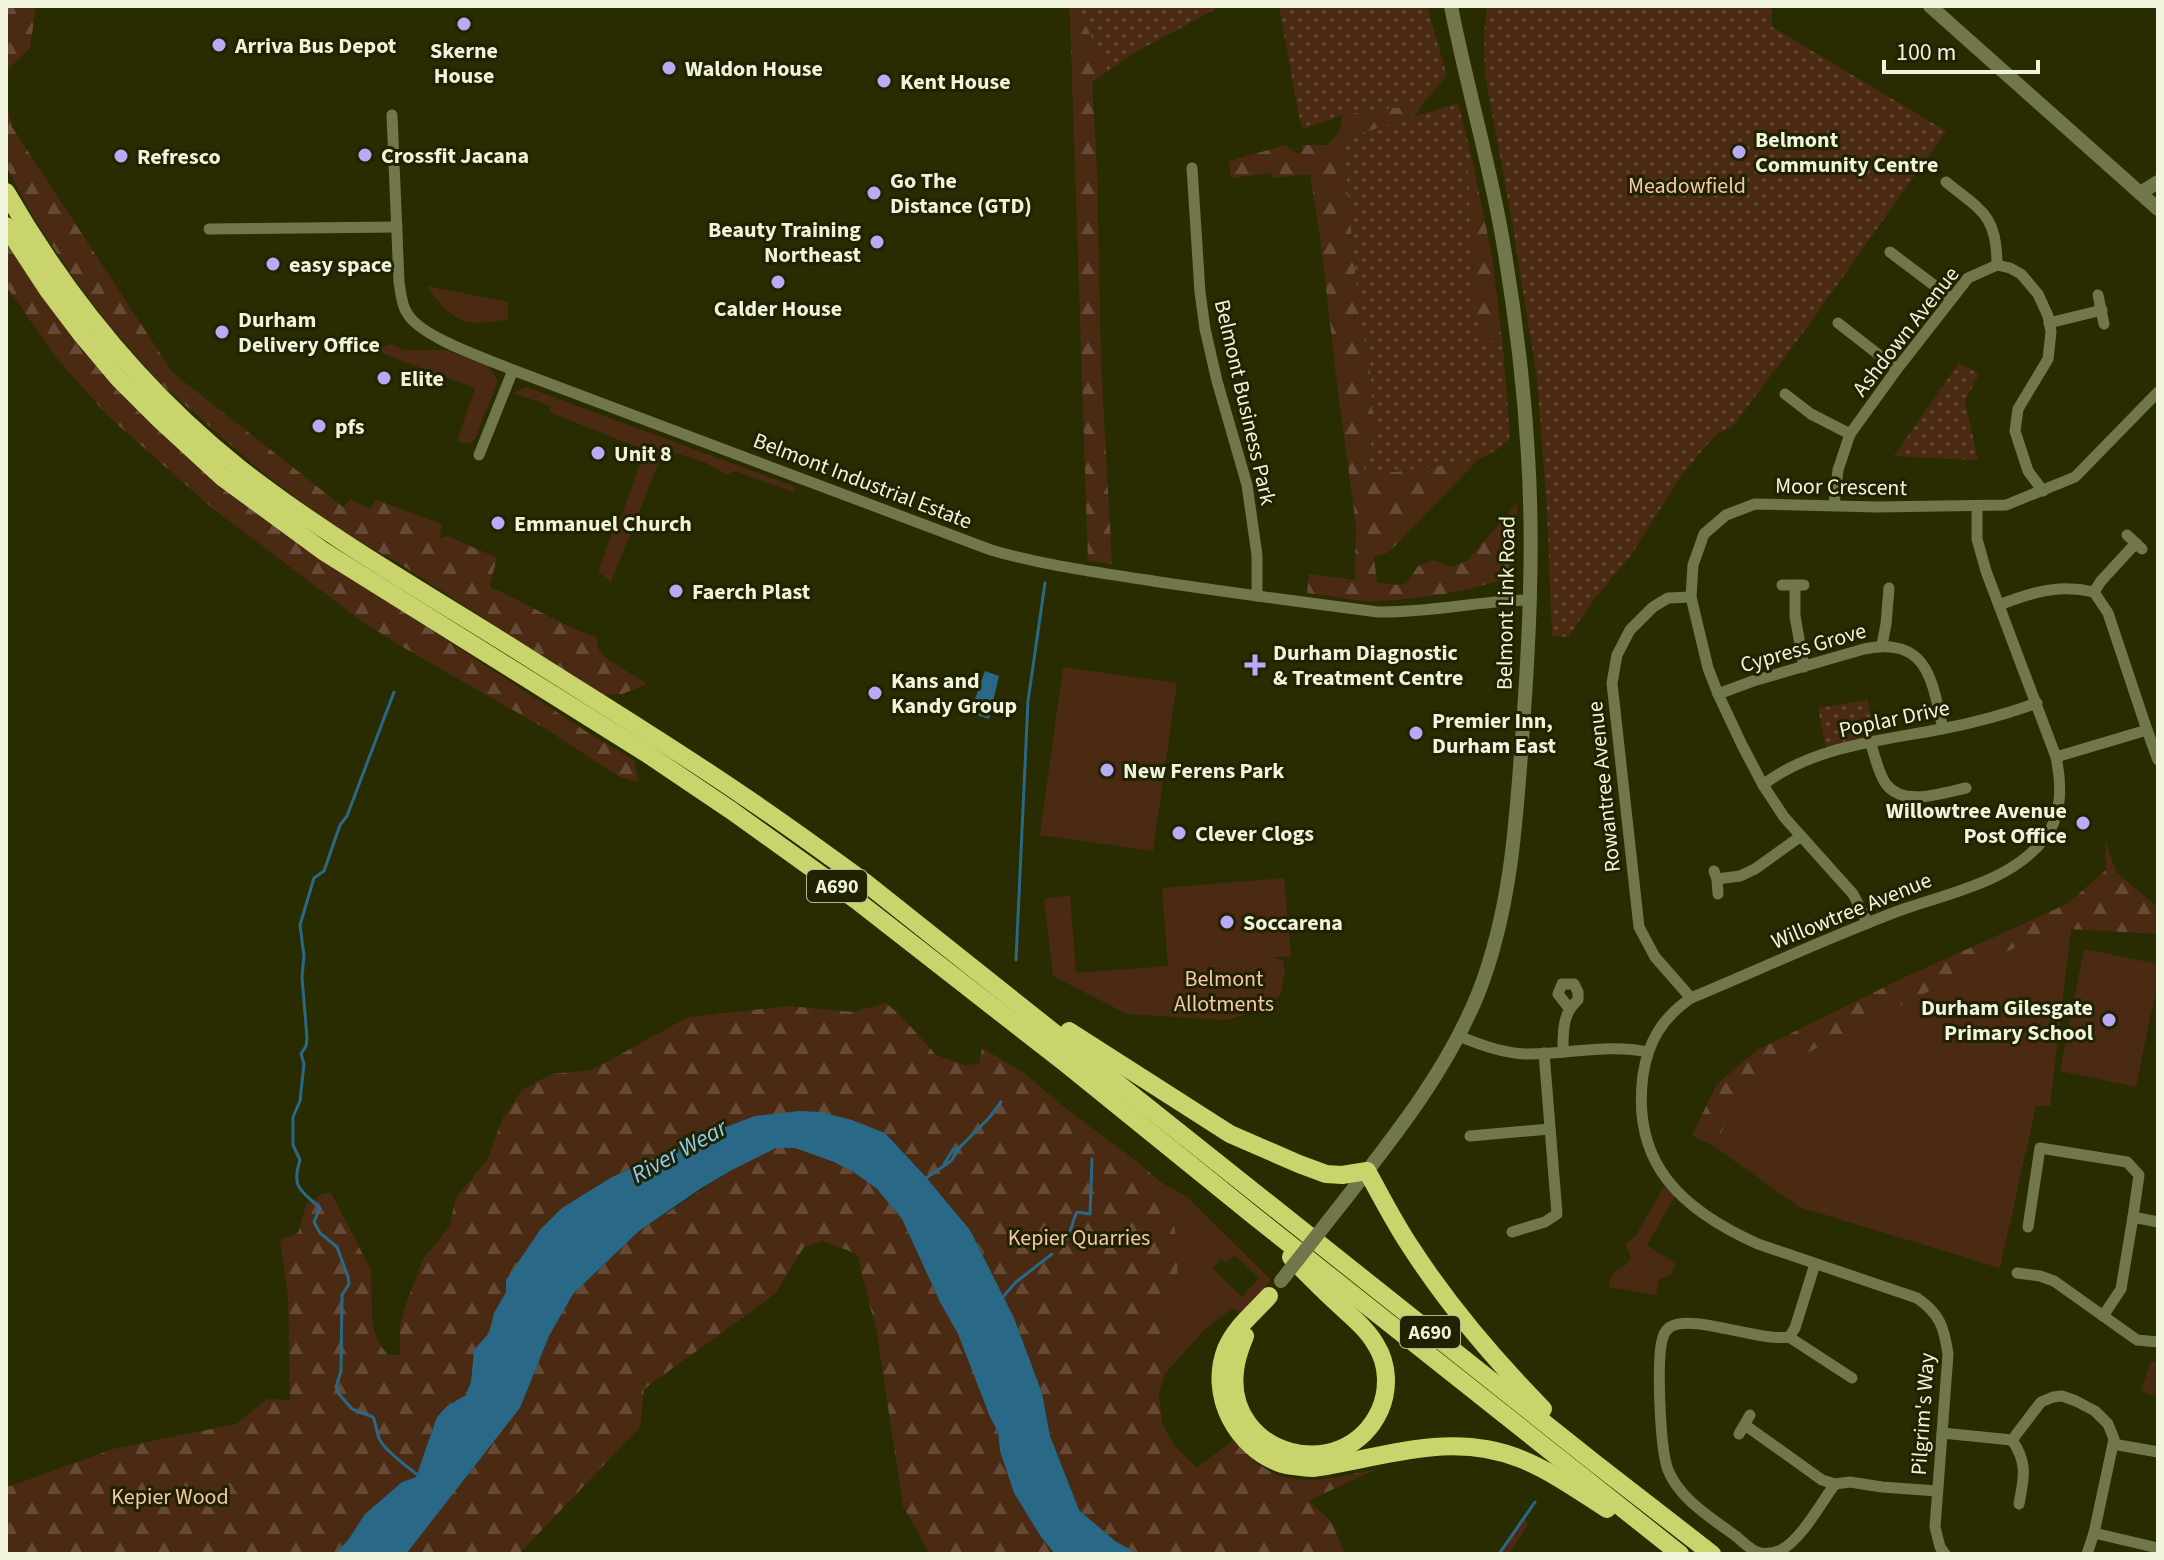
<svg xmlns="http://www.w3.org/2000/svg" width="2164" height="1560" font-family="'Source Sans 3',sans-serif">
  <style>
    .green { fill: #4b2a13; fill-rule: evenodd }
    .forest { fill: url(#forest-firs) }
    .park { fill: url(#park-dots) }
    .water { fill: #2a6887 }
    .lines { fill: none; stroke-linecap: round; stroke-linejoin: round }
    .stream { stroke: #2a6887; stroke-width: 3 }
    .minor { stroke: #72774b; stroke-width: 11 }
    .tertiary { stroke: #72774b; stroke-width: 14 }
    .trunk { stroke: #cad46c; stroke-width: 18 }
    .tertiary-bridge { stroke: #72774b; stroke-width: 14 }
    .poi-dot { fill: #baaaf6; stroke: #202202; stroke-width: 3 }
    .labels { text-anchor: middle; stroke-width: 6; stroke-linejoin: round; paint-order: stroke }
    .shield { fill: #202202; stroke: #b2b59b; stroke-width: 2 }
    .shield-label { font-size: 20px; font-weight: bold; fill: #f1f4dd }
    .poi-label { font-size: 22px; font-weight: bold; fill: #f1f4dd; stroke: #202202; text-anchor: start }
    .park-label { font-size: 22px; fill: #f6c7aa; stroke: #202202 }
    .street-label { font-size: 22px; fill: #f1f4dd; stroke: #202202 }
    .water-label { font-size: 24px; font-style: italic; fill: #8acff6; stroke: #202202 }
  </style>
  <defs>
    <pattern id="forest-firs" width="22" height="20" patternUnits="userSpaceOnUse" patternTransform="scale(2)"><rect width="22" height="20" fill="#4b2a13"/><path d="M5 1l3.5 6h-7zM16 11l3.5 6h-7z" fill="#654a35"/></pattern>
    <pattern id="park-dots" width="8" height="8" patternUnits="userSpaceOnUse" patternTransform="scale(2)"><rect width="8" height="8" fill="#4b2a13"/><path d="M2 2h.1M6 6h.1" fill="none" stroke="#654a35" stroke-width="1.8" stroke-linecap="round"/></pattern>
  </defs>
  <rect width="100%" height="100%" fill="#292c00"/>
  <g class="green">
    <path d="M427 286 508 302V320C498 320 487 323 477 323 453 323 439 303 427 286Z"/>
    <polygon points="392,344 403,350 446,350 489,367 498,381 474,441 467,444 457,441 475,388 402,361 381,352 381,347"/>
    <polygon points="526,387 793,486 796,493 735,471 727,475 706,463 664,449 611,582 598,572 618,516 621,517 645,450 549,412 551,406 512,393"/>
    <polygon points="1063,667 1177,683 1153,851 1040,835"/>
    <polygon points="1284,878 1291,956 1270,958 1283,960 1285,974 1280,996 1255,1011 1227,1020 1127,1014 1053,976 1044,899 1070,895 1076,973 1168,966 1162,888"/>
    <polygon points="2071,929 2050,1106 2036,1106 2000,1268 1799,1207 1715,1147 1731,1110 1801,1056 2038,936"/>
    <polygon points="2084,949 2158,964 2158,980 2136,1087 2060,1071"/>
    <path d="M1162 1183 1187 1197 1271 1280 1243 1316 1233 1308 1204 1330 1164 1375 1157 1340 1178 1292 1177 1243 1170 1200ZM1234 1255 1259 1278 1242 1297 1212 1268 1221 1259 1226 1263Z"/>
    <path d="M1665 1185 1675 1196 1647 1245 1675 1263 1672 1274 1659 1279 1656 1295 1609 1287C1612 1264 1621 1275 1631 1258L1626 1244 1635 1237Z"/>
    <polygon points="2151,1361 2158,1362 2158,1397 2141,1391"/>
  </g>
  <g class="forest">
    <polygon points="6,6 36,6 30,48 6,71"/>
    <polygon points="1070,16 1084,21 1108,71 1092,82 1097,170 1101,364 1112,564 1088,561"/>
    <path d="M1426 100 1414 117 1359 134 1347 135 1343 143 1360 324 1369 357 1374 431 1362 474 1394 472 1478 460 1389 552 1374 557 1377 583 1399 585 1407 583 1418 566 1434 560 1451 567 1467 561 1517 503 1516 561 1511 575C1481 591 1397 603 1363 601 1345 599 1326 595 1307 593L1309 574 1355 580 1356 525 1338 392 1320 236 1310 174 1272 178 1271 173 1231 178 1229 161 1286 145 1298 154 1302 151V145H1327L1339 132 1343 115 1407 106Z"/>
    <path d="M6 101 12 127 173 373 343 507 351 499 370 509 376 500 442 524 439 539 448 536 497 558 489 587C526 601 558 625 596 637L599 651 606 658 647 684 622 694 603 695 400 564 333 526 261 471 162 385 108 324 71 274 33 217 6 166Z"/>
    <polygon points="1471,154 1492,256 1503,347 1485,337 1475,315 1468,168"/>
    <polygon points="6,244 74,337 304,546 593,736 634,760 638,782 618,776 546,729 401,646 363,622 212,508 108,416 56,357 6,286"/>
    <polygon points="2105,840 2116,872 2158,908 2158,934 2071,929 2038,936 1801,1056 1731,1110 1715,1147 1692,1135 1717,1084 1757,1050 1903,978 2067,904 2106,870"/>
    <path d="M886 1003 901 1016 936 1055 965 1065 979 1064 982 1048 1025 1074 1064 1107 1136 1161 1162 1183 1170 1200 1177 1243 1178 1292 1157 1340 1164 1375 1159 1395 1162 1423 1174 1445 1197 1468 1233 1440C1244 1452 1257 1465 1271 1472 1302 1488 1344 1476 1376 1469L1308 1501 1331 1521 1345 1554H1138L1115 1541 1079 1510 1050 1436 1042 1393 1014 1318 970 1229 925 1176 885 1133 697 1138 612 1177 506 1292 494 1313 489 1333 474 1350 471 1382 466 1395 447 1406 437 1417 416 1477 402 1482 365 1514 348 1540 335 1554H6V1486H11L113 1449 236 1424 267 1399 290 1400 288 1297 280 1240 298 1233 307 1202 313 1201 323 1193H331L371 1270 372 1323 379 1344 388 1355H400V1326L405 1307 422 1261 449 1227 456 1198 487 1160 503 1118 522 1090 552 1074 592 1070 688 1017 789 1006 853 1012Z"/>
    <polygon points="776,1148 795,1148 834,1162 855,1173 877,1189 902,1219 940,1302 958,1334 990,1417 998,1432 1000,1451 1041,1537 1055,1554 930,1554 903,1506 877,1334 857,1254 823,1241 804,1247 775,1294 644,1389 640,1427 519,1554 406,1554 520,1408 549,1336 573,1294 639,1231 732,1170"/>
    <polygon points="1524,1518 1528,1524 1509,1554 1499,1554"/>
  </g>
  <g class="park">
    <polygon points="1069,6 1221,6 1134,53 1108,71 1084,21 1070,16"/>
    <polygon points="1279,6 1427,6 1447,76 1426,100 1407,106 1343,115 1303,129 1299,116"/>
    <polygon points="1487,6 1771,6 1772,27 1946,131 1813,319 1732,427 1717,433 1683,473 1631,555 1595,598 1568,637 1552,636 1547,511 1537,378 1511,216 1485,74 1484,36"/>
    <polygon points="1458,103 1471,154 1468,168 1475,315 1485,337 1503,347 1510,439 1496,450 1478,460 1394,472 1362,475 1374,431 1369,357 1360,324 1343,143 1347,135 1359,134"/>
    <polygon points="1959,363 1979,374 1965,401 1978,460 1894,456"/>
    <polygon points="1867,700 1876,741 1827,753 1818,708"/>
  </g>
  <g class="water">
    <polygon points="985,671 999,676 989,719 970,713"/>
    <polygon points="799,1111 821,1112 852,1120 885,1133 925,1176 970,1230 1014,1318 1042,1393 1050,1436 1079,1510 1115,1541 1138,1554 1055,1554 1041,1537 1014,1493 1000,1451 998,1432 990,1417 958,1334 940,1302 902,1219 877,1189 855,1173 834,1162 795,1148 776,1148 732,1170 700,1189 639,1231 573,1294 549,1336 520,1408 406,1554 335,1554 348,1540 365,1514 402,1482 416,1477 437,1417 447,1406 466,1395 471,1382 474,1350 489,1333 494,1313 506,1292 506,1280 540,1230 562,1208 612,1177 697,1138 755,1116"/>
  </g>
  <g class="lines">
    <g class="stream">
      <path d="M394 692 347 816 340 825 324 871 314 878 300 925 304 956 302 977 307 1038 306 1046 301 1054 304 1064 300 1101 293 1117V1145L300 1160C291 1189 301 1190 320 1208L314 1222 320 1233 337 1247 348 1277 349 1284 342 1295 341 1371 336 1387 339 1394 352 1409 373 1417C377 1425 376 1435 381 1442 389 1454 408 1467 420 1477"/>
      <polyline points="1016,960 1028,701 1045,583"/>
      <polyline points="944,1164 953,1150 960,1147"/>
      <polyline points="926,1178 951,1161 960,1147 989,1118 1001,1102"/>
      <path d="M1065 1241C1071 1235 1072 1221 1077 1212L1090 1214 1092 1159"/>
      <polyline points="1001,1299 1016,1282 1052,1254"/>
      <polyline points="1499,1554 1535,1502"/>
    </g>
    <g class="minor">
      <path d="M392 115 399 282C401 293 401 304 407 313 420 337 487 359 513 370L991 550C1042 565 1095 572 1147 580 1224 592 1301 602 1378 612 1428 613 1478 601 1529 600"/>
      <polyline points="1192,168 1200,292 1205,329 1217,381 1247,485 1257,555 1257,596"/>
      <path d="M1946 182C1982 211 1997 215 1997 265"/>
      <polyline points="209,229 397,227"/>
      <polyline points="1890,252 1951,298"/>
      <polyline points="2098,295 2104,324"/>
      <polyline points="1838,323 1897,369"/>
      <polyline points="2049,323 2102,310"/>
      <polyline points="1785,394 1811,414 1850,434"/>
      <polyline points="479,455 513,370"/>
      <polyline points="1834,505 1838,470 1850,434 1897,369 1968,278 1997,265 2010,268 2021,274 2038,294 2048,316 2051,332 2048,359 2018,409 2015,431 2028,471 2043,491"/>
      <polyline points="2127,535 2142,549"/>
      <polyline points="1782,585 1804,585"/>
      <polyline points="1795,585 1795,616 1804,667"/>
      <polyline points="2094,592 2101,581 2136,543"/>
      <path d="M1999 605C2033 592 2058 584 2094 592L2108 613 2147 730 2056 757"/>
      <polyline points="1882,645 1886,624 1889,588"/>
      <path d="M1718 694 1753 681 1864 649C1927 636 1932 679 1943 729"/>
      <polyline points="2147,730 2158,760"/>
      <path d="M1870 742C1875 755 1878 773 1886 784 1903 807 1942 793 1966 788"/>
      <path d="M1763 785C1813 746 1881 741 1941 729 1974 723 2006 714 2037 703"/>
      <polyline points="1714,871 1717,879 1718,894"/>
      <polyline points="1717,879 1740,876 1755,869 1801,836"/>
      <polyline points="1868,923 1853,894 1784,817 1763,785 1742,745 1718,694 1708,668 1691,597 1693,565 1704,534 1726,515 1755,504 1877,507 2006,505 2075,477 2158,392"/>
      <polyline points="1691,998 1655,957 1639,927 1612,683 1617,655 1630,630 1653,607 1668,598 1691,597"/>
      <path d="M1459 1036C1480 1045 1502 1053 1525 1054 1566 1055 1607 1043 1648 1052"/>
      <path d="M1563 1052C1563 1033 1562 1013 1578 1000V992L1574 984H1562L1558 994 1569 1008"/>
      <polyline points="1470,1136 1550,1129"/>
      <polyline points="2028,1227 2040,1148 2127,1162 2139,1175 2133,1217"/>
      <polyline points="1512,1232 1545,1222 1557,1214 1544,1053"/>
      <path d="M1815 1264 1795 1328 1789 1337C1759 1342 1691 1313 1670 1327 1666 1330 1664 1333 1663 1337 1656 1357 1660 1449 1668 1470 1680 1500 1713 1519 1737 1537 1743 1542 1750 1549 1757 1552 1765 1555 1774 1553 1781 1550 1801 1540 1821 1503 1835 1484"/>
      <polyline points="2017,1273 2040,1276 2054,1281 2137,1340 2158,1342"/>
      <polyline points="2103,1316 2121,1289 2133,1217 2158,1222"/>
      <polyline points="1789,1337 1852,1378"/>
      <polyline points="1745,1425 1822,1480 1835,1484 1850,1482 1882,1487 1937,1491"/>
      <polyline points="1942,1433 2012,1440 2041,1402 2053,1397 2062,1396 2076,1401 2095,1411 2108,1424 2114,1439 2113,1444 2094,1533 2087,1554"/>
      <polyline points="1739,1434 1750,1415"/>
      <path d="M2012 1440C2028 1463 2024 1478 2019 1504"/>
      <polyline points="2113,1444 2158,1452"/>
      <polyline points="2094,1533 2158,1548"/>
      <path d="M1945 1554 1940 1547 1935 1527 1948 1354C1944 1327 1940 1314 1917 1298L1758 1244C1682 1210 1631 1164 1643 1075 1648 1041 1663 1017 1691 998 1758 970 1825 939 1893 913 1943 894 2011 883 2044 839 2063 815 2062 785 2056 757L1986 571 1977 539V506"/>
    </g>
    <g class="tertiary">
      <polyline points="1930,6 2158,209"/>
      <polyline points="2140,193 2158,182"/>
      <path d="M1336 1211C1389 1143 1445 1075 1478 994 1510 913 1516 826 1522 740 1529 645 1534 550 1528 455 1524 388 1516 320 1505 254 1492 170 1467 89 1451 6"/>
    </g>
    <g class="trunk">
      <path d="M6 192C66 296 144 392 239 468 326 536 424 592 518 651 593 699 669 745 742 795 784 823 825 853 866 883L1596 1464 1712 1554"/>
      <polyline points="6,226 48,290 82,335 119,379 159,419 222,477 323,551 646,753 732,811 856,900 1065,1063 1254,1216 1680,1554"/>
      <path d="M1069 1031 1230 1134 1299 1164 1326 1174 1342 1175 1367 1171C1381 1196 1394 1222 1410 1246 1448 1305 1494 1359 1543 1409"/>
      <path d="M1269 1296C1254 1313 1235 1327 1226 1349 1208 1395 1236 1448 1282 1464 1292 1467 1302 1467 1313 1468 1384 1458 1450 1430 1521 1459 1551 1471 1579 1491 1607 1509"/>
      <path d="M1245 1336C1240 1348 1236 1359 1235 1371 1225 1456 1344 1488 1380 1410 1389 1389 1388 1364 1376 1345 1367 1329 1352 1317 1339 1305 1322 1289 1306 1274 1291 1257"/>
    </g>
    <polyline class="tertiary-bridge" points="1281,1281 1336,1211"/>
  </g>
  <g class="poi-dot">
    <circle cx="464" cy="24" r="8"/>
    <circle cx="219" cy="45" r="8"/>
    <circle cx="669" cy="68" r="8"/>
    <circle cx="884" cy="81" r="8"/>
    <circle cx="1739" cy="152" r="8"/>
    <circle cx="365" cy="155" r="8"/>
    <circle cx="121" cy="156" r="8"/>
    <circle cx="874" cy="193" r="8"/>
    <circle cx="877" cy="242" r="8"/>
    <circle cx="273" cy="264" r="8"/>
    <circle cx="778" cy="282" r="8"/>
    <circle cx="222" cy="332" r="8"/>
    <circle cx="384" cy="378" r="8"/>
    <circle cx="319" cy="426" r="8"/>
    <circle cx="598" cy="453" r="8"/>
    <circle cx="498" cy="523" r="8"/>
    <circle cx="676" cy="591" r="8"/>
    <path d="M1251 653h8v8h8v8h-8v8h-8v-8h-8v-8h8z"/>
    <circle cx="875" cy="693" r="8"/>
    <circle cx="1416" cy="733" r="8"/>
    <circle cx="1107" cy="770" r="8"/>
    <circle cx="2083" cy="823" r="8"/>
    <circle cx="1179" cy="833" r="8"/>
    <circle cx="1227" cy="922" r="8"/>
    <circle cx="2109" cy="1020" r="8"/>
  </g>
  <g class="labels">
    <g class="shield">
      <rect x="807" y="870" width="60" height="32" rx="6"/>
      <rect x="1400" y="1316" width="60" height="32" rx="6"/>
    </g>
    <g class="shield-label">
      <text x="837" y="893">A690</text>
      <text x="1430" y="1339">A690</text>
    </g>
    <g class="poi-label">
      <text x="235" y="53">Arriva Bus Depot</text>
      <text x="464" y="58" text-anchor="middle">Skerne<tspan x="464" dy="25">House</tspan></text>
      <text x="685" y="76">Waldon House</text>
      <text x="900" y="89">Kent House</text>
      <text x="1755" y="147">Belmont<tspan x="1755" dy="25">Community Centre</tspan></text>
      <text x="381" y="163">Crossfit Jacana</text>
      <text x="137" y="164">Refresco</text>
      <text x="890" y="188">Go The<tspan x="890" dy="25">Distance (GTD)</tspan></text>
      <text x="861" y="237" text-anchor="end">Beauty Training<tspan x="861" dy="25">Northeast</tspan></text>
      <text x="289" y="272">easy space</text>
      <text x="778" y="316" text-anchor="middle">Calder House</text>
      <text x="238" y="327">Durham<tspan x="238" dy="25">Delivery Office</tspan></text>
      <text x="400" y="386">Elite</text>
      <text x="335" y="434">pfs</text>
      <text x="614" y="461">Unit 8</text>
      <text x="514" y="531">Emmanuel Church</text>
      <text x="692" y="599">Faerch Plast</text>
      <text x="1273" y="660">Durham Diagnostic<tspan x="1273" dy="25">&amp; Treatment Centre</tspan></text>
      <text x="891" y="688">Kans and<tspan x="891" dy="25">Kandy Group</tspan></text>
      <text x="1432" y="728">Premier Inn,<tspan x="1432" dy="25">Durham East</tspan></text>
      <text x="1123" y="778">New Ferens Park</text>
      <text x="2067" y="818" text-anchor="end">Willowtree Avenue<tspan x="2067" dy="25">Post Office</tspan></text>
      <text x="1195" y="841">Clever Clogs</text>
      <text x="1243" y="930">Soccarena</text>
      <text x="2093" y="1015" text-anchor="end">Durham Gilesgate<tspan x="2093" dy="25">Primary School</tspan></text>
    </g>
    <g class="park-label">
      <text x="1687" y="193">Meadowfield</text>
      <text x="1224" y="986">Belmont<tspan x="1224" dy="25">Allotments</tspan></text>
      <text x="1079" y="1245">Kepier Quarries</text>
      <text x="170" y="1504">Kepier Wood</text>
    </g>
    <g class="street-label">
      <text transform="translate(1905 331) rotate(-52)" y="8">Ashdown Avenue</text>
      <text transform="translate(1246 402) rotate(77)" y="8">Belmont Business Park</text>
      <text transform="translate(863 480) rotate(21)" y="8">Belmont Industrial Estate</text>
      <text transform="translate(1841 486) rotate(1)" y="8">Moor Crescent</text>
      <text transform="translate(1505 603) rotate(-89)" y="8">Belmont Link Road</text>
      <text transform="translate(1803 647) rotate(-16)" y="8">Cypress Grove</text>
      <text transform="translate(1894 718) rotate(-12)" y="8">Poplar Drive</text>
      <text transform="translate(1603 787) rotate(-96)" y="8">Rowantree Avenue</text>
      <text transform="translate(1851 910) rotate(-22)" y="8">Willowtree Avenue</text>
      <text transform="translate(1922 1414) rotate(-86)" y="8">Pilgrim's Way</text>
    </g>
    <g class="water-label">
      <text transform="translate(679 1151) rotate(-29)" y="8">River Wear</text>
    </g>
  </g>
  <rect width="2164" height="1560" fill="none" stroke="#f1f4dd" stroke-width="16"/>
  <path d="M1884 60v12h154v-12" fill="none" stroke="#f1f4dd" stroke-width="4"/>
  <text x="1896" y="60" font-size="24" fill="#f1f4dd" stroke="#202202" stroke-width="6" paint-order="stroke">100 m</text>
</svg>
